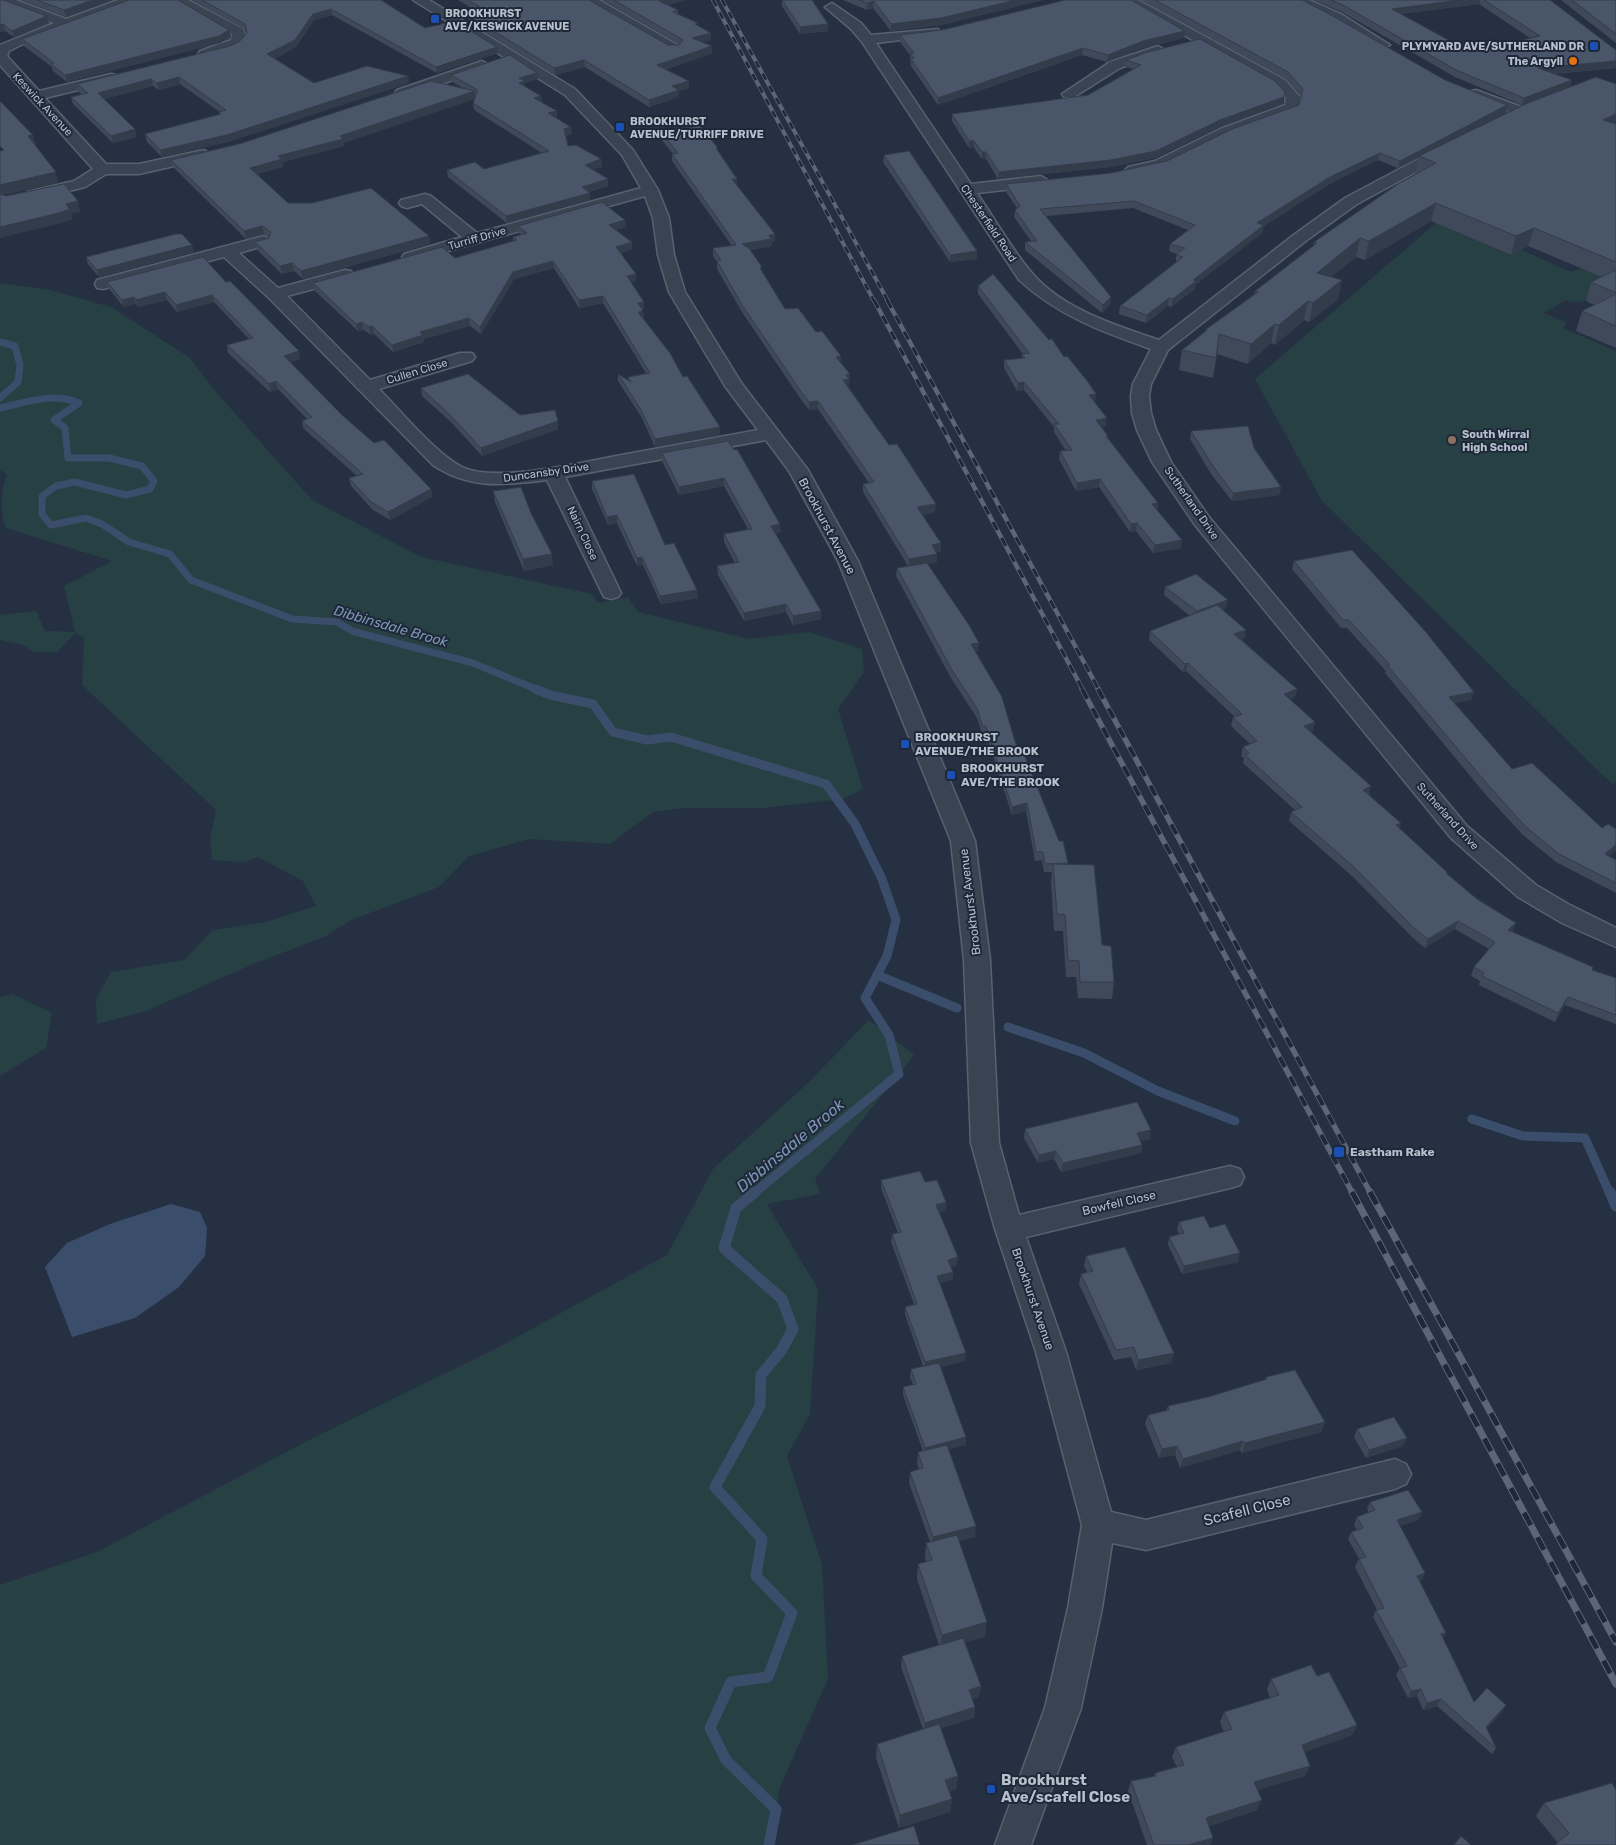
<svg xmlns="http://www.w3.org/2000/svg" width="1616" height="1845" font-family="Rubik,sans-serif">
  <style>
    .green { fill: #274044 }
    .water { fill: #3a4e6c }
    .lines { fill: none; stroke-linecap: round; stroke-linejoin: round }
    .stream-far2 { stroke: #3a4e6c; stroke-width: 7 }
    .stream-far1 { stroke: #3a4e6c; stroke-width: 9 }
    .stream { stroke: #3a4e6c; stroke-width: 11 }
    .street-casing { stroke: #57616f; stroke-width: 3 }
    .street { fill: #394352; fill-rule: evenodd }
    .rail-far3-casing { stroke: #5b6779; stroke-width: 4 }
    .rail-far2-casing { stroke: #5b6779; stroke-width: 4.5 }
    .rail-far1-casing { stroke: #5b6779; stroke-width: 5.5 }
    .rail-casing { stroke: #5b6779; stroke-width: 7 }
    .rail-far3 { stroke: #1e2838; stroke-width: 2.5; stroke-dasharray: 7; stroke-linecap: butt }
    .rail-far2 { stroke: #1e2838; stroke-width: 3; stroke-dasharray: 9; stroke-linecap: butt }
    .rail-far1 { stroke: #1e2838; stroke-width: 4; stroke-dasharray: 11; stroke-linecap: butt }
    .rail { stroke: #1e2838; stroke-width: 5; stroke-dasharray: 14; stroke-linecap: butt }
    .wall { fill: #3f495a; fill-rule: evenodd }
    .shaded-wall { fill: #333c4a }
    .building { fill: #495569; stroke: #333c4a }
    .transit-dot { fill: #1a4fb4; stroke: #1e2838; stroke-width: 2 }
    .food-dot { fill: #e8710a; stroke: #1e2838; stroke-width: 2 }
    .education-dot { fill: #8d6e63; stroke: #1e2838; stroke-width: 2 }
    .labels { text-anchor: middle; stroke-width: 4; stroke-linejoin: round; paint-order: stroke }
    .far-poi-label { font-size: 11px; font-weight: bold; fill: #b6bfcc; stroke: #1e2838; text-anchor: start }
    .far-street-label { font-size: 11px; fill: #b6bfcc; stroke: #1e2838 }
    .street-label { font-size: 12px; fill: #b6bfcc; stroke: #1e2838 }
    .poi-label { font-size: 12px; font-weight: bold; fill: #b6bfcc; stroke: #1e2838; text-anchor: start }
    .water-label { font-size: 14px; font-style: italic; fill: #7c94b4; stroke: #1e2838 }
    .near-street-label { font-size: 15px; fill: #b6bfcc; stroke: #1e2838 }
    .near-poi-label { font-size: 15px; font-weight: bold; fill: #b6bfcc; stroke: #1e2838; text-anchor: start }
    .near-water-label { font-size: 16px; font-style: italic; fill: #7c94b4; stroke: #1e2838 }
  </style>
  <rect width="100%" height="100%" fill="#253143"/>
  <g class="green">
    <path d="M1436 223 1510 255 1521 250 1571 272 1589 265 1616 276C1601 289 1587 308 1566 300L1544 313 1567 323 1563 328 1616 351V782L1612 784 1322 501 1255 379Z"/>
    <path d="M0 283 50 290 111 307 190 358 216 392 312 500 421 557 592 594 598 603 628 597 638 612 749 639 809 632 862 649 864 672 838 709 863 789 842 799 763 808H684L653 812 610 844 529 839 469 856 439 887 351 920 326 936 251 965 146 1011 97 1024 96 999 111 972 184 960 213 930 266 922 316 906 303 881 258 857 244 862 212 860 210 839 216 810 82 685 84 638 75 633 57 652H34L23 645 0 640V615L36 611 45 631 75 632 64 586 112 561 6 528C0 511 0 492 7 475L0 470Z"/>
    <polygon points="12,994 52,1013 46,1048 0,1076 0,997"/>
    <polygon points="869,1020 914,1055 815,1179 820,1194 767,1204 818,1289 810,1414 787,1456 822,1565 828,1679 780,1787 769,1845 0,1845 0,1585 97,1552 307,1441 499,1347 667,1255 713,1169 807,1084"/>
  </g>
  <polygon class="water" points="171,1204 200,1212 207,1228 205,1256 179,1287 135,1318 72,1337 45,1267 67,1243 110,1224"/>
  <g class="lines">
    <g class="stream-far2">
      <polyline points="0,342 15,346 20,365 18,382 0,398"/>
      <path d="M0 408C27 402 53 392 79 403L54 420 65 428 68 458H109L142 466 154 481 150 489 126 495 75 482 56 486 42 496V514L51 525 86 518 102 524 129 542 170 554 191 580 292 619 337 622 352 631 473 663 538 690"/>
    </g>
    <g class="stream-far1">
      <polyline points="535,689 550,695 593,704 613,732 647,740 671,737 826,784 855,824 882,879 896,920 887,956 865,998 889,1035 899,1074 753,1194"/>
      <polyline points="877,975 957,1008"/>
      <polyline points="1008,1027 1084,1053 1158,1091 1235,1121"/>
      <polyline points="1472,1119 1523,1136 1585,1138 1610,1194"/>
    </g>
    <g class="stream">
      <polyline points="755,1192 736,1208 724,1248 782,1299 793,1329 781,1351 761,1375 760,1406 715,1487 762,1539 756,1576 792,1613 768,1677 731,1682 710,1728 726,1760 776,1809 769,1845"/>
      <polyline points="1610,1192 1616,1206"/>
    </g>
    <g class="street-casing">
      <g id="street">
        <polygon points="0,0 16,0 66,19 118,0 137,0 135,3 23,44 9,51 7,56 39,91 111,74 116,75 118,78 116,81 45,98 106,164 139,164 204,150 212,155 209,158 139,174 106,174 85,187 33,200 27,198 25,195 27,192 74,181 93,169 0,65 0,45 54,23 0,3"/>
        <path d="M171 0H188L243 29 247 39C238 50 214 60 200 57L198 54 200 51 231 40 232 34Z"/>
        <path d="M413 0H429L575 89 633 150 658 190 669 218 674 255 685 292 742 384 808 470 858 561 975 841 990 960 999 1143 1019 1215 1230 1166 1240 1169 1244 1177 1240 1185 1230 1188 1026 1237 1066 1352 1111 1512 1146 1520 1395 1459 1406 1464 1411 1474 1406 1484 1395 1489 1146 1550 1112 1543 1102 1608 1081 1708 1031 1845H995L1045 1708 1068 1608 1082 1525 1036 1352 995 1229 971 1143 964 960 951 841 838 561 789 471 766 440 565 477 621 593 618 597 611 599 604 597 547 480C505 485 470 490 433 465L269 298 224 257 103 289 97 288 95 284 97 280 264 236 272 241 270 244 239 253 278 288 345 270 351 271 353 275 351 279 287 296 370 380 460 353H472L475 357 472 361 379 389C399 409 437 455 462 467 497 484 587 461 627 454 671 446 714 438 758 430L725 386 669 292 658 255 653 218 645 196 416 260H404L402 257 404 254 462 237 422 204 407 208 401 206 399 203 401 200 425 194 431 196 477 233 641 188 622 155 565 95Z"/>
        <polygon points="582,0 599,0 681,47 679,50 669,50"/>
        <polygon points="1121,0 1138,0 1285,80 1300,97 1299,107 1275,120 1230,135 1165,167 1133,175 1128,173 1125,170 1128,167 1155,161 1220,129 1285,105 1286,98 1275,86"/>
        <polygon points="1291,0 1309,0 1341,14 1390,45 1383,49 1378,48 1331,20"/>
        <path d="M832 3 861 23 871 35 938 29 940 32 933 36 876 43 971 184 1041 176 1049 181 1041 186 977 193C995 219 1011 248 1031 272 1062 309 1115 325 1159 340L1295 234 1345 198 1441 147H1451L1454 150 1451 153 1357 204 1307 240 1168 350 1151 384 1149 396 1151 413 1156 430 1171 462 1209 517 1467 826 1536 885 1568 904 1616 928V947L1562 923 1518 897 1451 838 1195 525 1152 462 1137 430 1132 413 1131 396 1133 384 1151 349C1102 332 1057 315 1019 280L862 42 851 29 825 7Z"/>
        <polygon points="1158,46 1165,50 1163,53 1120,68 1074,97 1064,97 1062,94 1110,62"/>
        <polygon points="482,61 489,65 487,68 407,96 397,96 395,93 397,90"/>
        <polygon points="1476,90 1527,109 1529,112 1527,115 1517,115 1471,97 1469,94 1471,91"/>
      </g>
    </g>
    <use href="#street" class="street"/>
    <g class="rail-far3-casing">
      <g id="rail-far3">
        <polyline points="713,0 874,301"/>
        <polyline points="722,0 888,301"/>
      </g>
    </g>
    <g class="rail-far2-casing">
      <g id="rail-far2">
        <polyline points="874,300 1083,690"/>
        <polyline points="887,300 1099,690"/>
      </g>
    </g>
    <g class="rail-far1-casing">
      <g id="rail-far1">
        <polyline points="1082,689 1353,1194"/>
        <polyline points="1098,689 1371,1194"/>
      </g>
    </g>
    <g class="rail-casing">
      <g id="rail">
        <polyline points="1352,1192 1616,1684"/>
        <polyline points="1370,1192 1616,1642"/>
      </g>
    </g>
    <use href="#rail-far3" class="rail-far3"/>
    <use href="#rail-far2" class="rail-far2"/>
    <use href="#rail-far1" class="rail-far1"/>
    <use href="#rail" class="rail"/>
  </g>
  <g class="wall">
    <polygon points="0,0 47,16 49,23 14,37 5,31 0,32"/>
    <polygon points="21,0 113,0 66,17"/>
    <polygon points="192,0 381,0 425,28 498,53 437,73 332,15 314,20 296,47 274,59 314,83 408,76 409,83 228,142 162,157 147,142 145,134 219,115 219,112 220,112 180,84 159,90 153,86 104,99 137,137 113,143 73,104 71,97 82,95 78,91 77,84 230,46 240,41 247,34 246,30"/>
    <polygon points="458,0 589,0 668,45 679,45 679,44 603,0 685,0 668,5 678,10 678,15 698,26 711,40 702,42 712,53 665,70 689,88 679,91 679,97 649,107 585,67 555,75 470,23 469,16 480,13"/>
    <polygon points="782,0 828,31 800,34 782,6"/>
    <polygon points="843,0 1043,0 941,25 891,31 873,8 867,10"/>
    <path d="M1141 0H1302L1445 80 1507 105 1506 112 1458 137 1522 105 1455 77 1342 12 1314 0H1550L1616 50V68L1554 74 1572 80 1570 86 1616 84V348L1576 331 1582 311 1594 305 1586 301 1591 282 1602 277 1528 246 1511 255 1431 221 1365 260 1356 257 1331 277 1342 280 1338 299 1309 322 1304 320 1275 345 1271 343 1248 364 1217 354 1213 378 1179 370 1182 350 1205 332V330L1254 295 1255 291 1313 246 1314 242 1415 175V174L1418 158 1398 168 1378 160 1328 185 1264 226 1262 233 1195 285V289L1171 307 1168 306 1146 323 1119 314 1120 306 1176 263V255L1177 254 1169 251 1170 244 1188 230 1133 208 1046 216 1111 297 1110 305 1102 313 1025 250V242L1031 241 1014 217 1015 210 1017 208 1006 192V184L1111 173 1167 161 1299 105 1301 95 1286 79ZM1479 4 1530 38 1470 52 1401 14Z"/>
    <polygon points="1561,0 1616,0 1616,43"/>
    <polygon points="229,30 231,37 220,43 67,82 53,71 52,67 24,46 22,39"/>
    <polygon points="942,30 1185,31 1184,38 1143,48 1107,62 1082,55 938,105 911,66 910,55 900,42 900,35"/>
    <polygon points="1126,60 1283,104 1219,127 1155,158 1110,167 998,179 986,159 982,159 974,148 969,148 952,121 952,114 1088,95 1133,69 1126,67"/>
    <polygon points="451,75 538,79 525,83 525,87 557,118 556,118 572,134 566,136 568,146 601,159 602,167 593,169 608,179 608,186 589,192 590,193 590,200 507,223 448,177 447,170 484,169 542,153 474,110 473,103 474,99 343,143 344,146 282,162 283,167 257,174 288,203 429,236 430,244 303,279 294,271 282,274 257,250 255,242 269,237 264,234 246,239 173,167 171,160 239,144 465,89 452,82"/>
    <polygon points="661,132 718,152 737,186 775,234 775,242 771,242 772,246 750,250 762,272 785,309 816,332 841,356 841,363 850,374 850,382 849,382 849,387 848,387 935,512 922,515 941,543 941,551 936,552 937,562 927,564 978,651 975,651 1019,755 1068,863 1102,945 1114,982 1112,999 1078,998 1076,977 1066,977 1063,931 1054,931 1051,881 1052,872 1044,872 1042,860 1035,861 1026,811 1012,815 986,734 982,734 977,718 951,678 896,576 897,568 908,566 863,492 863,484 869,483 818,409 809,410 800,398 742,312 717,269 717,262 713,256 713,248 732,246 672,161 672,154 673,154 661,139"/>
    <polygon points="884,155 977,259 950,262 883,162"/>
    <polygon points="518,226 626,227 616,230 632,249 621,253 636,274 636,281 631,282 644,309 642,309 643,311 644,319 643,319 683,377 720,435 655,447 642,418 618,381 618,374 628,380 628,377 646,373 603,303 579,308 554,268 514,279 481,334 470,326 424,339 424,342 393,352 374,334 371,335 364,330 358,331 314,290 313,283 455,258 513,241 513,237 521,235 519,233"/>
    <polygon points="192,245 194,252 99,277 88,264 86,257"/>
    <polygon points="107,282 226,282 300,359 290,362 342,415 374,443 431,489 432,497 390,520 373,510 351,486 349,478 357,476 303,428 302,421 307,419 278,389 270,392 228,353 227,345 249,339 214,302 177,312 167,300 138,307 136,304 124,307 109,289"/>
    <polygon points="978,286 1095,402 1106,426 1102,427 1108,439 1158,503 1157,510 1181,548 1153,553 1136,531 1130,532 1099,487 1076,491 1059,459 1060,451 1066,451 1054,432 1054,427 1024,390 1017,391 1004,368 1004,360 1022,358 1022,354 1023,354 978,294"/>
    <polygon points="421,388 520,415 558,421 558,429 482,456 451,422 422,396"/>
    <polygon points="1191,431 1254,448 1281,487 1279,495 1232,501 1211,474 1190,439"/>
    <polygon points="728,441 781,532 775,533 821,611 821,619 793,625 786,612 744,621 718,575 717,566 735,563 724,542 724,534 748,529 724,486 679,495 662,461 662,453"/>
    <polygon points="592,481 665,545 698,598 661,604 643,565 637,566 617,523 608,525 592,489"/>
    <polygon points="493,491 531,513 553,565 524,571 495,502"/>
    <polygon points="1294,561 1474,692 1471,700 1455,703 1512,769 1609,856 1616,860 1616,893 1556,862 1523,835 1486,795 1385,673 1386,671 1347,628 1341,628 1292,569"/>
    <polygon points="1165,587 1226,608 1222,610 1245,638 1241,639 1297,689 1295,697 1290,699 1315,722 1313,730 1310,732 1371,786 1369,794 1400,829 1448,875 1513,931 1512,932 1592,970 1616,978 1616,1024 1565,1005 1555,1022 1479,985 1480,981 1471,976 1474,967 1489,949 1455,929 1425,948 1412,937 1352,876 1289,821 1291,812 1295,810 1243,763 1244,758 1241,756 1243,747 1250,744 1231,726 1233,717 1235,717 1186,671 1183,672 1149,640 1150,631 1190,616 1164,595"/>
    <polygon points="1025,1129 1150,1139 1140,1141 1142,1145 1141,1153 1061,1172 1054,1159 1038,1163 1024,1138"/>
    <polygon points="881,1180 925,1182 946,1202 945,1211 939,1212 957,1265 951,1267 953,1272 952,1280 940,1283 965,1361 940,1367 966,1437 966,1445 949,1449 975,1537 959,1541 985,1637 965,1642 981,1686 979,1697 972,1699 975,1707 974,1718 941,1728 958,1776 956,1789 949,1791 952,1799 950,1812 899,1828 876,1758 877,1744 923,1729 901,1667 902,1656 939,1645 917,1579 918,1564 926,1562 925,1558 926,1543 930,1542 909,1483 910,1472 919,1469 917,1464 918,1452 923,1451 903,1395 903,1387 913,1385 910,1377 911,1369 923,1366 905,1315 905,1307 914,1304 891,1242 892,1234 898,1233 881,1188"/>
    <polygon points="1179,1222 1210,1228 1238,1262 1182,1274 1168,1245 1169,1237 1179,1234 1177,1230"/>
    <polygon points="1086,1256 1174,1353 1171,1363 1136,1370 1131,1357 1114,1360 1079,1284 1081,1274 1087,1272 1084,1266"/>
    <polygon points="1266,1377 1325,1422 1321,1432 1242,1453 1240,1450 1180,1468 1175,1455 1159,1458 1145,1424 1148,1415 1166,1411 1168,1406 1208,1397 1265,1380"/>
    <polygon points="1357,1429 1403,1446 1366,1458 1354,1437"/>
    <polygon points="1370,1502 1422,1512 1418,1520 1400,1526 1425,1573 1422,1580 1420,1581 1443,1639 1474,1702 1506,1705 1502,1712 1487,1728 1496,1748 1492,1754 1437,1706 1423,1710 1417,1696 1408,1698 1396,1675 1400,1668 1373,1617 1376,1610 1377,1610 1355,1567 1359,1559 1348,1539 1351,1532 1357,1530 1354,1525 1357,1517 1369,1513 1367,1509"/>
    <polygon points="1317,1676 1357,1725 1352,1735 1305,1752 1310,1766 1305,1776 1257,1790 1257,1810 1209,1826 1210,1845 1147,1845 1128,1791 1131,1781 1154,1776 1155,1773 1177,1767 1172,1757 1176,1747 1224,1732 1220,1722 1224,1712 1270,1698 1267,1689 1271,1679"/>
    <polygon points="1616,1790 1558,1843 1536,1816 1544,1803"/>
  </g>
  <g class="shaded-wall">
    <polygon points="93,0 113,0 66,17 64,10"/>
    <polygon points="662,0 685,0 659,8 659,1"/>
    <polygon points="1016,0 1043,0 941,25 891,31 891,24"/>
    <polygon points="1460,0 1480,0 1479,4 1390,15 1392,9"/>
    <polygon points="874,1 873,8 867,10 867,3"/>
    <polygon points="331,9 332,15 314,20 296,47 269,61 267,54 313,14"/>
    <polygon points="47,16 49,23 14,37 12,31"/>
    <polygon points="3,24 5,31 0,32 0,25"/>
    <polygon points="828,24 828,31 800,34 800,27"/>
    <polygon points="229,30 231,37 220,43 67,82 65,75"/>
    <polygon points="1185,31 1184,38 1143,48 1107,62 1108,55 1143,41"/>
    <polygon points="711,33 711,40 693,45 692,38"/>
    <polygon points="712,46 712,53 658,72 657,65"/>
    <polygon points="497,47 498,53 437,73 436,67"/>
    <polygon points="1083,48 1082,55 938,105 938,98"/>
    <polygon points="584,60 585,67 555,75 554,68"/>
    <polygon points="1616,61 1616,68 1537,75 1538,68"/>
    <polygon points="537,73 538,79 525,83 525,88 520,90 519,78"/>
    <polygon points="408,76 409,83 228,142 162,157 160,150"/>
    <polygon points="179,77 180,84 159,90 157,83"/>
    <polygon points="151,79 153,86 100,100 98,93"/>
    <polygon points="1572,80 1570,87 1522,105 1524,98"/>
    <polygon points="689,81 689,88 679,91 679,97 649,107 649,100 672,86"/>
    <polygon points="475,91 475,99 343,143 344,146 282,162 283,167 252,175 250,168 278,156 340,136"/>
    <polygon points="541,96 542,103 534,98"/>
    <polygon points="1284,97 1283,104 1219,127 1155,158 1110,167 998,179 999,172 1220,120"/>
    <polygon points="1507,105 1506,112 1420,157 1419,156 1418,158 1398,168 1400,161"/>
    <polygon points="557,111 557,118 548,120 548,113"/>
    <polygon points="1616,114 1616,129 1603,120"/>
    <polygon points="571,127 572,134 565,136 564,129"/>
    <polygon points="135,129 137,137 113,143 111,136"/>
    <polygon points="33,135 36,145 31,146 28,136"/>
    <rect x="969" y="141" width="5" height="7"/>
    <rect x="982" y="152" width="4" height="7"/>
    <polygon points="1380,153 1378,160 1328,185 1264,226 1262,233 1195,285 1195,289 1171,307 1173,299 1193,280 1257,223 1330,177"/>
    <polygon points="601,159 602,167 586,172 585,165"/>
    <polygon points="56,172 58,183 3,195 0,198 0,185"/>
    <polygon points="608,179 608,186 582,194 582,187"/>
    <polygon points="732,179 737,179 737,186"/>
    <polygon points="590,193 590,200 507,223 506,216"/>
    <polygon points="78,201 80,212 71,214 73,219 58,224 0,238 0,227 66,204"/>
    <polygon points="1436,203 1431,221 1365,260 1369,241"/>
    <polygon points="625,220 626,227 609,232 609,225"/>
    <polygon points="262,226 264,234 246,239 244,231"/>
    <polygon points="1534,228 1528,246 1511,255 1516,236"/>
    <polygon points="775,234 775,242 771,242 772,246 742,252 742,244 769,235"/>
    <polygon points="429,236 430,244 303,279 301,271"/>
    <polygon points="1360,238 1356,257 1313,292 1317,273"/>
    <polygon points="632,242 632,249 617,254 616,247"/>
    <polygon points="192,245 194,252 99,277 97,270"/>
    <polygon points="977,251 977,259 950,262 950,255"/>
    <polygon points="553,261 554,268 514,279 481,334 480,327 513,272"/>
    <polygon points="292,263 294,271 282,274 280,266"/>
    <polygon points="636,274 636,281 627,283 627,276"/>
    <polygon points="1342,280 1338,299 1309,322 1313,303"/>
    <polygon points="165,292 167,300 138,307 136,300"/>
    <polygon points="212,295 214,302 177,312 176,305"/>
    <polygon points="603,296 603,303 579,308 579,300"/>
    <polygon points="134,297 136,304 124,307 122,300"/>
    <polygon points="1111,297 1110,305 1102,313 1103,305"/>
    <polygon points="1169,298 1168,306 1146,323 1147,315"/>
    <polygon points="1308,301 1304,320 1275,345 1279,325"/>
    <polygon points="644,302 644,309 638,310 638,303"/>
    <polygon points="643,311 644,319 639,320 638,312"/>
    <polygon points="469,318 470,326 424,339 424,342 393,352 392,345 420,332"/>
    <polygon points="362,322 364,330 358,331 356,324"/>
    <polygon points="1275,324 1271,343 1248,364 1251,344"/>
    <polygon points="372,326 374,334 371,335 369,327"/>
    <polygon points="299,351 300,359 286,364 284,356"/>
    <polygon points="841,356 841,364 836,357"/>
    <polygon points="850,374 850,382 849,382 849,387 842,388 843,380 846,375"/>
    <polygon points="276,381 278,389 270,392 269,384"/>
    <polygon points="1024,382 1024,390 1017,391 1018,383"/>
    <polygon points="1096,394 1095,402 1088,403 1089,395"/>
    <polygon points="818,401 818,409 809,410 809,402"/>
    <polygon points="1107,418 1106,426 1096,428 1096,420"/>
    <polygon points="558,421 558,429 482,456 481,448"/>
    <polygon points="720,427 720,435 655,447 655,439"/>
    <polygon points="724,478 724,486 679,495 679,487"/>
    <polygon points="1100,479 1099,487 1076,491 1077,483"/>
    <polygon points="1281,487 1279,495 1232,501 1233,493"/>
    <polygon points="431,489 432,497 390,520 388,512"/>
    <polygon points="1158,503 1157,511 1152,504"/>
    <polygon points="936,504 935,512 917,516 917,507"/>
    <polygon points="617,515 617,523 608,525 607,517"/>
    <polygon points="1137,523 1136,531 1130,532 1131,524"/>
    <polygon points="780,524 781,532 771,534 771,526"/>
    <polygon points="1182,540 1181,548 1153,553 1155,545"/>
    <polygon points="941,543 941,551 931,553 932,545"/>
    <polygon points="552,554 553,565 524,571 523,559"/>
    <polygon points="937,554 937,562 909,567 909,559"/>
    <polygon points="642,557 643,565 637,566 637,558"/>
    <polygon points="697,590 698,598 661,604 660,596"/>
    <polygon points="1228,600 1226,608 1195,619 1197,611"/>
    <polygon points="786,604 786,612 744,621 744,613"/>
    <polygon points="821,611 821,619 793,625 793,616"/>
    <polygon points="1246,630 1245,638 1233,642 1234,634"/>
    <polygon points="979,643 978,651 970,652 971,644"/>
    <polygon points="1188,663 1186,671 1183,672 1185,664"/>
    <polygon points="1297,689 1295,697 1282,702 1284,694"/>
    <polygon points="1474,692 1471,700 1446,705 1449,697"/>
    <polygon points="1315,722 1313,730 1302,735 1304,726"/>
    <polygon points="1371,786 1369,794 1363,790"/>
    <polygon points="1027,803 1026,811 1012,815 1012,807"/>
    <polygon points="1401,823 1399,831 1396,825"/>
    <polygon points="1616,845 1616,851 1601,862 1605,854"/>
    <polygon points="1458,921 1455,929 1425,948 1428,939"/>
    <polygon points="1516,923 1513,931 1505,939 1508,930"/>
    <polygon points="1568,997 1565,1005 1555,1022 1558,1013"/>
    <polygon points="1151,1130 1150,1139 1135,1142 1137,1133"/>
    <polygon points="1142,1145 1141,1153 1061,1172 1063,1163"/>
    <polygon points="1056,1151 1054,1159 1038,1163 1039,1155"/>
    <polygon points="946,1202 945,1211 936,1213 936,1205"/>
    <polygon points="1240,1253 1238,1262 1182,1274 1184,1266"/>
    <polygon points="958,1257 957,1265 947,1268 948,1260"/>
    <polygon points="953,1272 952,1280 936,1284 937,1276"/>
    <polygon points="966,1353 965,1361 925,1370 925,1362"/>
    <polygon points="1174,1353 1171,1363 1136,1370 1138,1360"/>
    <polygon points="1325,1422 1321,1432 1242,1453 1245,1443"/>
    <polygon points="966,1437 966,1445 924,1455 925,1448"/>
    <polygon points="1407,1438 1403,1446 1366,1458 1369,1450"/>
    <polygon points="1243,1441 1240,1450 1180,1468 1183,1459"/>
    <polygon points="1177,1446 1175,1455 1159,1458 1162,1449"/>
    <polygon points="1422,1512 1418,1520 1394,1528 1397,1520"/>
    <polygon points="976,1526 975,1537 932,1548 933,1537"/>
    <polygon points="1425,1573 1422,1580 1414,1583 1417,1576"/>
    <polygon points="987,1622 985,1637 941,1649 942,1635"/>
    <polygon points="1446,1633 1443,1640 1441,1634"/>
    <polygon points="981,1686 979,1697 967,1700 969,1690"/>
    <polygon points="1421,1689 1417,1696 1408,1698 1411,1691"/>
    <polygon points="1441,1699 1437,1706 1423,1710 1427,1703"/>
    <polygon points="1506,1705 1502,1712 1482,1734 1486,1727"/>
    <polygon points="975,1707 974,1718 924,1733 925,1723"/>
    <polygon points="1357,1725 1352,1735 1297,1755 1302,1745"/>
    <polygon points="1310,1766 1305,1776 1250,1792 1254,1782"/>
    <polygon points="958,1776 956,1789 943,1793 945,1780"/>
    <polygon points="952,1799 950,1812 899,1828 900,1815"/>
    <polygon points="1262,1800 1257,1810 1202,1828 1206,1818"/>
    <polygon points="1213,1838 1210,1845 1188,1845"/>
  </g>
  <g class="building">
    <polygon points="0,0 3,0 47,16 12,31 3,24 0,25"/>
    <polygon points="37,0 93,0 64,10"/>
    <polygon points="129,0 178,0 229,30 219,36 65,75 51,64 54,63 22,39"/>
    <polygon points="202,0 381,0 425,28 454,21 497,47 436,67 331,9 313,14 295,40 267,54 314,83 367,66 408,76 227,135 160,150 145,134 221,114 219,112 226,110 179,77 157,83 151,79 98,93 135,129 111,136 71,97 88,93 77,84 230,46 240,41 247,33 245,24"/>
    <polygon points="468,0 589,0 668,45 679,45 683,40 614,0 662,0 659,1 678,10 673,12 698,23 695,24 711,33 692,38 712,46 657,65 689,81 672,86 679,90 649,100 584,60 554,68 469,16 487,11"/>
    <polygon points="782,0 812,0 828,24 800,27"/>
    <polygon points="859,0 1016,0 941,18 891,24 874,1 867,3"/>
    <polygon points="1065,0 1131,0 1185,31 1143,41 1108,55 1083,48 938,98 911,59 914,58 910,53 914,53 900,35 942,30"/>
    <polygon points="1155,0 1302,0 1331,15 1445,80 1507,105 1400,161 1380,153 1330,177 1257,223 1264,225 1193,280 1196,281 1173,299 1169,298 1147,315 1120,306 1183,257 1176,255 1185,248 1170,244 1195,225 1134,201 1040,209 1111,297 1103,305 1025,242 1037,241 1015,210 1020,206 1006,184 1111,173 1167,161 1232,129 1299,105 1303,89 1288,72"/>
    <polygon points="1330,0 1460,0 1392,9 1470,52 1540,36 1484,0 1550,0 1616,50 1616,61 1538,68 1572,80 1524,98 1456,70 1343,5"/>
    <polygon points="1572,0 1616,0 1616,34"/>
    <polygon points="1200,39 1275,81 1285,92 1284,97 1220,120 1156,151 1111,160 999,172 986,152 982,152 974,141 969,141 952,114 1088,95 1141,65 1126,60 1148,52"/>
    <polygon points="510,55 537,73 519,78 525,81 519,83 541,96 534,98 557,111 548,113 571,127 564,129 568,146 576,145 601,159 585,165 608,179 582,187 590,193 506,216 447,170 475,162 484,169 549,151 473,103 478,90 451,75"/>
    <polygon points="1596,77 1616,84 1616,114 1603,120 1616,124 1616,262 1534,228 1516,236 1436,203 1369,241 1360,238 1317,273 1342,280 1313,303 1308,301 1279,325 1275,324 1251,344 1219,334 1216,358 1182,350 1207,330 1205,330 1258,292 1255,291 1317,243 1314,242 1398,184 1436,163 1419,156 1528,103"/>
    <polygon points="431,81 475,91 340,136 343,139 278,156 282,159 250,168 288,203 312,203 371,188 429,236 301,271 292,263 280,266 255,242 269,238 271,232 262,226 244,231 171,160 239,144"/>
    <polygon points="0,101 33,135 28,136 56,172 0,185 0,151 4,150 0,146"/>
    <polygon points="700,126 718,148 716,148 737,179 732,179 775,234 769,235 771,239 742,244 749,248 762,267 760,268 785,309 798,308 816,332 822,331 841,356 836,357 850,374 846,375 849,379 843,380 889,445 897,444 936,504 917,507 941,543 932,545 937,554 909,559 863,484 874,482 818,401 809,402 800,390 742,305 717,261 721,260 713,248 736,245 672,154 678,153 661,132"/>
    <polygon points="909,151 977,251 950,255 884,155"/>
    <polygon points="64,184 78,201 66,204 70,209 55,214 0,227 0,194 6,196"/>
    <polygon points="602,202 625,220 609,225 632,242 616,247 636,274 627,276 644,302 638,303 643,311 638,312 670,353 683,377 687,376 720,427 655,439 641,410 618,374 631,382 628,377 650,373 603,296 579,300 553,261 513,272 480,327 469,318 420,332 423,335 392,345 372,326 369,327 362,322 356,324 313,283 442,247 455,258 517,240 513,237 527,233 518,226"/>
    <polygon points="176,234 182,234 192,245 97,270 86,257"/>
    <polygon points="203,257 226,282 230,281 299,351 284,356 342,415 374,443 384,440 431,489 388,512 371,502 349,478 363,474 302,421 312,417 276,381 269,384 227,345 253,338 212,295 176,305 165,292 136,300 134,297 122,300 107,282"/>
    <polygon points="1616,270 1616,293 1591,282"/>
    <polygon points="993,274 1049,340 1052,339 1064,357 1067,356 1088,382 1096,394 1089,395 1107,418 1096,420 1108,436 1106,436 1158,503 1152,504 1182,540 1155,545 1137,523 1131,524 1100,479 1077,483 1060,451 1072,450 1054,424 1059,424 1024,382 1018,383 1004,360 1025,358 1022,354 1029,353 978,286"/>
    <polygon points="1616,294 1616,326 1582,311"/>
    <polygon points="468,374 520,415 555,410 558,421 481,448 449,414 421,388"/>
    <polygon points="1248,426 1254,448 1281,487 1233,493 1213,466 1191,431"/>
    <polygon points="728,441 734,450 737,449 780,524 771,526 821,611 793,616 786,604 744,613 717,566 739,562 724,534 752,529 724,478 679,487 662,453"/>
    <polygon points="634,474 665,545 674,543 697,590 660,596 642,557 637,558 617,515 607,517 592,481"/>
    <polygon points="521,487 531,513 552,554 523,559 493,491"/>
    <polygon points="1352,550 1425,631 1474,692 1449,697 1512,769 1532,763 1602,828 1608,824 1616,829 1616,845 1605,854 1616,860 1616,883 1559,854 1526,827 1489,786 1387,665 1390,665 1349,620 1343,620 1294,561"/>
    <polygon points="927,563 969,625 979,643 971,644 1002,697 1019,755 1024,754 1059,841 1063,841 1068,863 1045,864 1043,852 1036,852 1027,803 1012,807 986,726 982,726 978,710 952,670 897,568"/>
    <polygon points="1196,574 1228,600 1197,611 1165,587"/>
    <polygon points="1217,605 1246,630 1234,634 1297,689 1284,694 1315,722 1304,726 1371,786 1363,790 1401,823 1396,825 1448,873 1446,873 1477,899 1516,923 1508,930 1593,967 1592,970 1616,978 1616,1015 1568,997 1558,1013 1482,976 1484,973 1474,967 1495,942 1458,921 1428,939 1414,928 1354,867 1291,812 1302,807 1245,755 1249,753 1243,747 1257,741 1233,717 1242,714 1188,663 1185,664 1150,631"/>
    <polygon points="1053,864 1094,865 1102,945 1111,946 1114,982 1080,982 1079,961 1068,960 1065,915 1057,914"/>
    <polygon points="1137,1102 1151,1130 1137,1133 1142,1145 1063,1163 1056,1151 1039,1155 1025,1129"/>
    <polygon points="920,1171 925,1182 937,1180 946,1202 936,1205 958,1257 948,1260 953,1272 937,1276 966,1353 925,1362 905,1307 917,1304 892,1234 901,1232 881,1180"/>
    <polygon points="1204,1216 1210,1228 1225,1224 1240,1253 1184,1266 1169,1237 1184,1233 1179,1222"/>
    <polygon points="1125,1247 1174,1353 1138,1360 1134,1347 1116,1350 1081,1274 1093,1271 1086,1256"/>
    <polygon points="939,1363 966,1437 925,1448 903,1387 916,1384 911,1369"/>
    <polygon points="1295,1370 1325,1422 1245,1443 1243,1441 1183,1459 1177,1446 1162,1449 1148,1415 1169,1410 1168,1406 1208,1397 1267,1379 1266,1377"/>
    <polygon points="1394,1417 1407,1438 1369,1450 1357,1429"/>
    <polygon points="947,1445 976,1526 933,1537 910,1472 923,1468 918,1452"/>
    <polygon points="1408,1490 1422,1512 1397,1520 1425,1573 1417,1576 1446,1633 1441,1634 1474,1702 1487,1688 1506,1705 1486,1727 1496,1748 1441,1699 1427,1703 1421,1689 1411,1691 1400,1668 1407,1666 1376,1610 1384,1608 1359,1559 1366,1557 1351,1532 1363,1528 1357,1517 1375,1510 1370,1502"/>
    <polygon points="957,1535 987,1622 942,1635 918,1564 932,1560 926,1543"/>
    <polygon points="963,1638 981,1686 969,1690 975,1707 925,1723 902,1656"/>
    <polygon points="1311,1665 1317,1676 1329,1672 1357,1725 1302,1745 1310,1766 1254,1782 1262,1800 1206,1818 1213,1838 1188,1845 1154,1845 1131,1781 1156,1776 1155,1773 1184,1765 1176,1747 1232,1729 1224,1712 1279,1695 1271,1679"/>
    <polygon points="939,1724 958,1776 945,1780 952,1799 900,1815 877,1744"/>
    <polygon points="1612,1783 1616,1790 1616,1845 1555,1845 1569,1833 1544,1803"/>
    <polygon points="914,1826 920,1845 852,1845"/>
    <polygon points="1461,1836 1471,1845 1454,1845"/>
  </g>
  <g class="transit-dot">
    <rect x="430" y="14" width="10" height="10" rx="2.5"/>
    <rect x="1589" y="41" width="10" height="10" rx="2.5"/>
    <rect x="615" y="122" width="10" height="10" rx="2.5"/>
    <rect x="900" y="739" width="10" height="10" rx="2.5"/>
    <rect x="946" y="770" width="10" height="10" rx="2.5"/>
    <rect x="1333" y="1146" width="12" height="12" rx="2.5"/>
    <rect x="986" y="1784" width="10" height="10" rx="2.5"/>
  </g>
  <circle class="food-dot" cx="1573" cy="61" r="5"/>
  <circle class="education-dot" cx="1452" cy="440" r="5"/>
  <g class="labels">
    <g class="far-poi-label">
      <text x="445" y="17">BROOKHURST<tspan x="445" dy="13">AVE/KESWICK AVENUE</tspan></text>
      <text x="1584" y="50" text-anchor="end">PLYMYARD AVE/SUTHERLAND DR</text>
      <text x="1563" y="65" text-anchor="end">The Argyll</text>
      <text x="630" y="125">BROOKHURST<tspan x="630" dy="13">AVENUE/TURRIFF DRIVE</tspan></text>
      <text x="1462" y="438">South Wirral<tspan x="1462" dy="13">High School</tspan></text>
    </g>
    <g class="far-street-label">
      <text transform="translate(43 104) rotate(47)" y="4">Keswick Avenue</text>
      <text transform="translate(989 223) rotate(56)" y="4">Chesterfield Road</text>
      <text transform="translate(477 238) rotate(-16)" y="4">Turriff Drive</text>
      <text transform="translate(417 371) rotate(-17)" y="4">Cullen Close</text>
      <text transform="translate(546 472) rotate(-8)" y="4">Duncansby Drive</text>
      <text transform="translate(1192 503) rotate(55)" y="4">Sutherland Drive</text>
      <text transform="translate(583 533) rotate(65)" y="4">Nairn Close</text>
      <text transform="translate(1448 816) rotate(48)" y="4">Sutherland Drive</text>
    </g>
    <g class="street-label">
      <text transform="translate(827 526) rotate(62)" y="4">Brookhurst Avenue</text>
      <text transform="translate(970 902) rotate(-97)" y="4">Brookhurst Avenue</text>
      <text transform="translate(1119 1203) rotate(-13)" y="4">Bowfell Close</text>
      <text transform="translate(1033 1299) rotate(71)" y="4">Brookhurst Avenue</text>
    </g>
    <g class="poi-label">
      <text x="915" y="741">BROOKHURST<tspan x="915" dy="14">AVENUE/THE BROOK</tspan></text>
      <text x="961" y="772">BROOKHURST<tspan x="961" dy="14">AVE/THE BROOK</tspan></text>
      <text x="1350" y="1156">Eastham Rake</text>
    </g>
    <g class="water-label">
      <text transform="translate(391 626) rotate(16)" y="5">Dibbinsdale Brook</text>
    </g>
    <g class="near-street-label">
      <text transform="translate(1247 1510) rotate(-14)" y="5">Scafell Close</text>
    </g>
    <g class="near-poi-label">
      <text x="1001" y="1785">Brookhurst<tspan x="1001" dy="17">Ave/scafell Close</tspan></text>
    </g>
    <g class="near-water-label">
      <text transform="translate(790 1145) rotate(-40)" y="6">Dibbinsdale Brook</text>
    </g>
  </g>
</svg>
